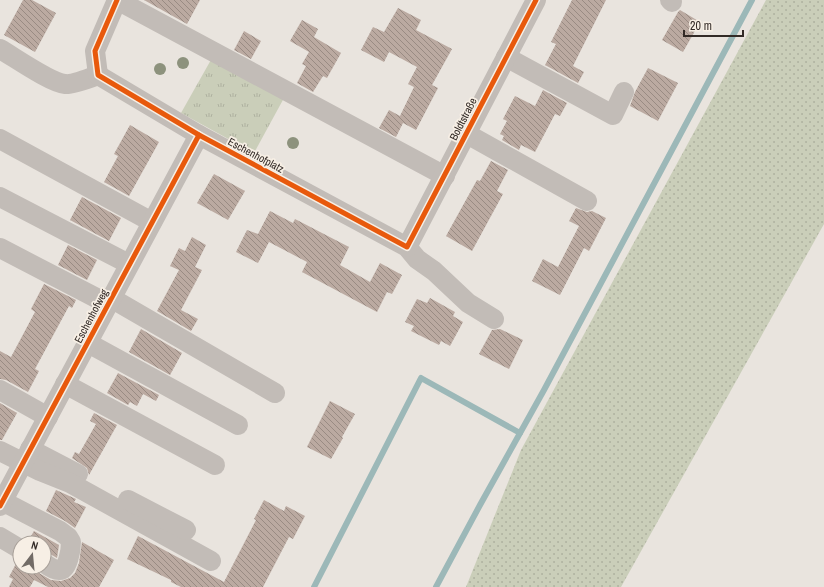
<svg xmlns="http://www.w3.org/2000/svg" width="824" height="587" font-family="'Archivo Narrow',sans-serif">
  <style>
    .grass { fill: url(#grass-dots) }
    .park { fill: url(#park-tufts) }
    .lines { fill: none; stroke-linecap: round; stroke-linejoin: round }
    .stream { stroke: #9cb8b8; stroke-width: 6 }
    .building { fill: url(#building-back-hatch) }
    .minor { stroke: #c2bcb7; stroke-width: 20 }
    .cycleway-casing { stroke: #f7efe5; stroke-width: 8 }
    .cycleway { stroke: #e8590c; stroke-width: 5 }
    .tree { fill: #8d927d }
    .labels { text-anchor: middle; stroke-width: 3.5; stroke-linejoin: round; paint-order: stroke }
    .street-label { font-size: 11px; fill: #322a26; stroke: #f7efe5 }
  </style>
  <defs>
    <pattern id="grass-dots" width="8" height="8" patternUnits="userSpaceOnUse"><rect width="8" height="8" fill="#caceb9"/><path d="M2 2h.1M6 6h.1" fill="none" stroke="#aeb19f" stroke-width="1.8" stroke-linecap="round"/></pattern>
    <pattern id="park-tufts" width="24" height="20" patternUnits="userSpaceOnUse"><rect width="24" height="20" fill="#caceb9"/><path d="M3 7l-1-3M5 7V3M7 7l1-3M15 17l-1-3M17 17v-4M19 17l1-3" fill="none" stroke="#aeb19f"/></pattern>
    <pattern id="building-back-hatch" width="6" height="6" patternUnits="userSpaceOnUse"><rect width="6" height="6" fill="#bbaaa1"/><path d="M-1 5l2 2M0 0l6 6M5-1l2 2" fill="none" stroke="#998b83"/></pattern>
  </defs>
  <rect width="100%" height="100%" fill="#e9e4de"/>
  <polygon class="grass" points="766,0 824,0 824,224 621,587 466,587 521,450"/>
  <polygon class="park" points="212,58 284,98 254,153 181,113"/>
  <g class="lines">
    <g class="stream">
      <polyline points="314,587 421,378 520,433"/>
      <polyline points="436,587 480,505 544,390 752,0"/>
    </g>
  </g>
  <g class="building">
    <polygon points="23,0 32,0 56,13 35,52 4,35"/>
    <polygon points="144,0 200,0 187,24"/>
    <polygon points="572,0 606,0 573,66 584,72 578,83 545,65 556,44 551,42"/>
    <polygon points="398,8 421,20 416,30 452,49 432,85 438,88 416,130 403,123 396,137 379,128 389,110 400,116 414,87 408,84 417,67 389,52 384,62 361,50 373,27 384,32"/>
    <polygon points="680,10 700,22 683,52 662,40 678,12"/>
    <polygon points="302,20 318,29 314,37 341,53 327,78 323,76 313,92 297,83 306,66 302,64 309,52 290,41"/>
    <polygon points="244,31 261,41 251,59 234,50"/>
    <polygon points="648,68 678,83 658,121 630,106 635,92"/>
    <polygon points="543,90 567,103 560,116 555,114 535,152 521,145 519,150 502,140 504,136 500,134 507,121 503,119 515,96 535,106"/>
    <polygon points="130,125 159,142 129,196 104,182 118,156 114,154"/>
    <polygon points="491,161 508,170 497,191 503,194 472,251 446,236 477,180 480,181"/>
    <polygon points="214,174 245,191 228,220 197,203"/>
    <polygon points="82,197 121,218 109,241 70,220"/>
    <polygon points="576,208 587,212 592,211 606,218 589,251 584,248 560,295 532,281 543,259 558,267 579,226 569,221"/>
    <polygon points="270,211 293,223 295,219 349,247 340,265 370,282 380,263 402,275 392,294 387,292 377,312 302,272 307,262 269,242 258,263 236,252 247,230 258,234"/>
    <polygon points="192,237 206,245 195,267 202,270 181,310 198,319 191,331 157,311 179,270 170,266 179,248 185,251"/>
    <polygon points="68,245 97,260 87,280 58,265"/>
    <polygon points="44,284 76,300 72,308 69,306 35,369 39,371 28,392 6,380 0,379 0,351 11,357 35,312 31,309"/>
    <polygon points="430,298 455,312 453,316 463,322 450,346 441,341 439,345 411,331 414,326 405,322 417,299 427,303"/>
    <polygon points="141,329 182,353 170,375 129,352"/>
    <polygon points="500,329 523,340 509,369 479,354 492,330"/>
    <polygon points="118,373 159,395 156,401 143,394 137,406 130,402 128,405 107,393"/>
    <polygon points="330,401 355,414 342,437 343,438 331,459 307,447"/>
    <polygon points="0,403 17,413 2,440 0,440"/>
    <polygon points="94,413 117,425 89,475 87,468 72,458 75,452 79,454 96,424 90,421"/>
    <polygon points="56,490 76,499 74,502 86,507 75,528 65,521 46,511"/>
    <polygon points="264,500 284,511 286,506 305,516 293,539 289,537 263,587 181,587 171,582 171,580 127,559 138,536 224,582 256,520 254,519"/>
    <polygon points="34,531 59,545 57,558 50,554 44,552 44,543 30,543 28,541"/>
    <polygon points="82,542 114,560 99,587 48,587 34,580 30,587 9,587 13,579 9,577 18,560 20,560 20,567 33,567 39,573 51,580 61,581 70,578 75,573 79,563"/>
  </g>
  <g class="lines">
    <g class="minor">
      <polyline points="117,0 445,176"/>
      <polyline points="670,0 672,2"/>
      <path d="M0 49C14 57 51 83 65 84 72 85 90 78 98 75"/>
      <polyline points="506,57 613,115 624,92"/>
      <polyline points="98,75 199,135 407,247 417,259 434,271 468,303 494,319"/>
      <polyline points="98,75 95,51 117,0"/>
      <polyline points="467,134 587,201"/>
      <polyline points="0,139 152,222"/>
      <polyline points="0,197 129,264"/>
      <polyline points="407,247 536,0"/>
      <polyline points="0,248 108,304"/>
      <polyline points="111,298 275,393"/>
      <polyline points="88,343 238,425"/>
      <polyline points="65,384 215,465"/>
      <polyline points="0,390 48,417"/>
      <polyline points="30,449 78,474"/>
      <polyline points="0,451 40,471 70,483 211,561"/>
      <polyline points="128,500 186,530"/>
      <path d="M2 501 60 531 68 537 71 542C71 549 68 571 59 570 54 570 48 566 44 563"/>
      <polyline points="0,506 199,135"/>
      <polyline points="0,537 20,549"/>
    </g>
    <g class="cycleway-casing">
      <g id="cycleway">
        <polyline points="117,0 95,51 98,75 199,135 407,247 536,0"/>
        <polyline points="0,506 199,135"/>
      </g>
    </g>
    <use href="#cycleway" class="cycleway"/>
  </g>
  <g class="tree">
    <circle cx="183" cy="63" r="6"/>
    <circle cx="160" cy="69" r="6"/>
    <circle cx="293" cy="143" r="6"/>
  </g>
  <g class="labels">
    <g class="street-label">
      <text transform="translate(463 119) rotate(-63)" y="4">Boldtstraße</text>
      <text transform="translate(256 155) rotate(28)" y="4">Eschenhofplatz</text>
      <text transform="translate(91 316) rotate(-62)" y="4">Eschenhofweg</text>
    </g>
  </g>
  <g transform="translate(32 555) rotate(16)"><circle r="19" fill="#f7efe5" stroke="#a8a099"/>
  <path d="M0-3L7 15L0 10L-7 15Z" fill="#726b66"/>
  <text y="-6" font-size="11" font-weight="bold" text-anchor="middle" fill="#322a26">N</text>
  </g>
  <path d="M684 30v6h59v-6" fill="none" stroke="#322a26" stroke-width="2"/>
  <text x="690" y="30" font-size="12" fill="#322a26" stroke="#f7efe5" stroke-width="3" paint-order="stroke">20 m</text>
</svg>
